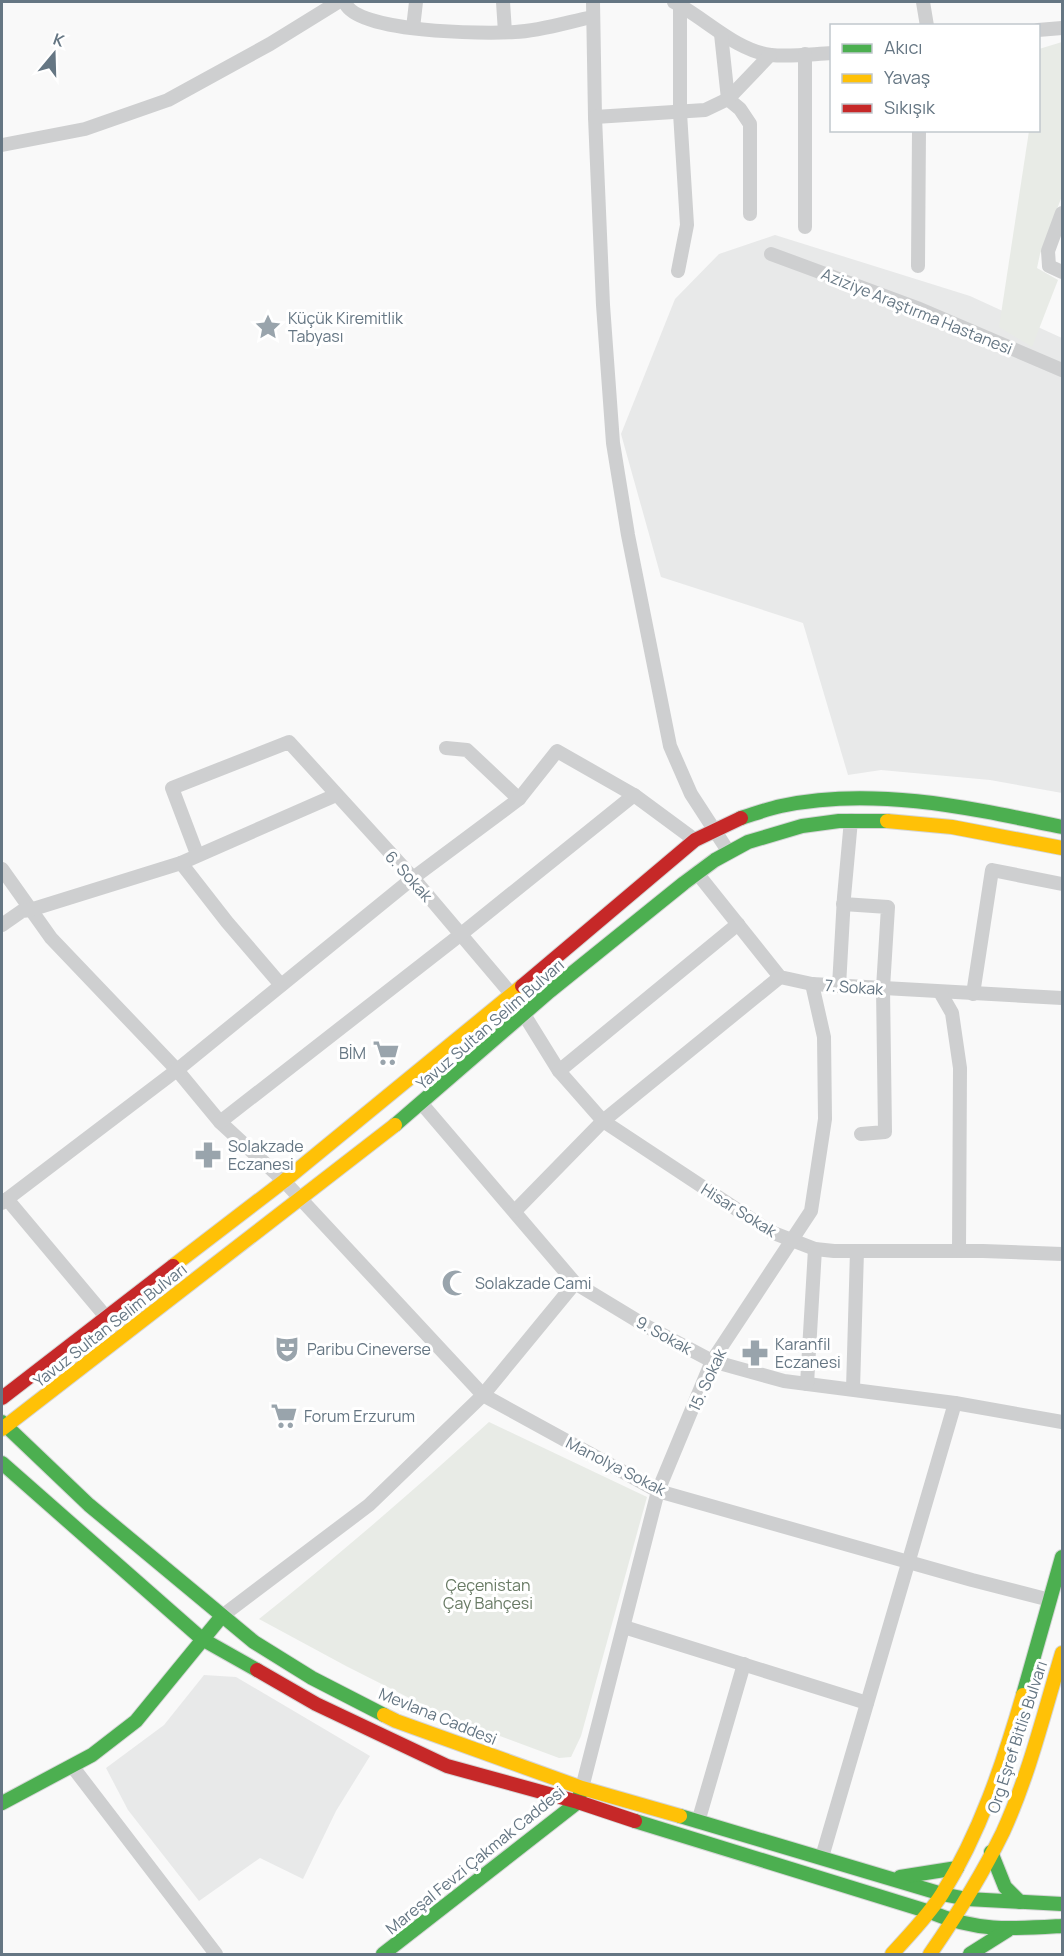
<svg xmlns="http://www.w3.org/2000/svg" width="1064" height="1956" font-family="Manrope,sans-serif">
  <style>
    .built { fill: #e8e9e9 }
    .green { fill: #e8ebe6 }
    .lines { fill: none; stroke-linecap: round; stroke-linejoin: round }
    .fast-casing { stroke: #d5d6d7; stroke-width: 16 }
    .slow-casing { stroke: #d5d6d7; stroke-width: 16 }
    .jam-casing { stroke: #d5d6d7; stroke-width: 16 }
    .street { stroke: #cecfd0; stroke-width: 14 }
    .fast { stroke: #4caf50; stroke-width: 14 }
    .slow { stroke: #ffc107; stroke-width: 14 }
    .jam { stroke: #c62828; stroke-width: 14 }
    .labels { text-anchor: middle; stroke-width: 6; stroke-linejoin: round; paint-order: stroke }
    .street-label { font-size: 16px; fill: #657683; stroke: #fff }
    .poi-label { font-size: 16px; fill: #657683; stroke: #fff; text-anchor: start }
    .park-label { font-size: 16px; fill: #687a64; stroke: #fff }
  </style>
  <rect width="100%" height="100%" fill="#f9f9f9"/>
  <g class="built">
    <polygon points="775,235 970,296 1062,338 1062,793 990,780 881,770 848,775 803,623 661,577 621,434 675,299 719,254"/>
    <polygon points="204,1675 236,1677 370,1756 336,1811 303,1879 260,1858 199,1901 128,1810 106,1768 164,1725"/>
  </g>
  <g class="green">
    <polygon points="1062,42 1062,196 1040,254 1037,268 1058,280 1032,347 999,327 1029,131 1038,130 1039,49"/>
    <path d="M489 1422 647 1497 581 1736 571 1757 559 1758 443 1715 346 1666 259 1619C338 1556 414 1490 489 1422Z"/>
  </g>
  <g class="lines">
    <g class="fast-casing">
      <g id="fast">
        <path d="M741 818C754 814 767 809 781 806 873 786 971 808 1062 827"/>
        <polyline points="395,1125 550,991 684,883 715,860 748,842 802,826 839,821 887,821"/>
        <polyline points="2,1422 89,1505 254,1642 312,1678 384,1715"/>
        <polyline points="2,1463 202,1639 257,1670"/>
        <polyline points="1023,1695 1062,1557"/>
        <polyline points="2,1803 92,1755 136,1721 222,1616"/>
        <polyline points="680,1816 942,1894 967,1899 1062,1904"/>
        <path d="M635 1821 930 1912C978 1932 1012 1929 1062 1926"/>
        <polyline points="991,1852 1005,1887 1020,1902"/>
        <polyline points="900,1877 957,1868"/>
        <polyline points="383,1954 578,1802 580,1794"/>
        <polyline points="970,1954 1008,1930"/>
      </g>
    </g>
    <g class="slow-casing">
      <g id="slow">
        <polyline points="887,821 952,827 1062,848"/>
        <polyline points="173,1266 284,1181 522,986"/>
        <polyline points="2,1429 395,1125"/>
        <polyline points="384,1715 396,1721 582,1788 680,1816"/>
        <path d="M892 1954C909 1935 928 1916 942 1894 980 1833 1003 1764 1023 1695"/>
        <path d="M930 1954C957 1915 982 1875 1003 1832 1029 1775 1044 1713 1062 1653"/>
      </g>
    </g>
    <g class="jam-casing">
      <g id="jam">
        <polyline points="522,986 695,840 741,818"/>
        <polyline points="2,1398 173,1266"/>
        <polyline points="257,1670 316,1704 447,1766 578,1802 635,1821"/>
      </g>
    </g>
    <g class="street">
      <path d="M345 2C354 33 485 34 515 32 540 31 568 22 592 17"/>
      <polyline points="503,2 505,32"/>
      <polyline points="593,2 595,117 603,305 613,443 628,535 670,746 691,794 728,851"/>
      <path d="M674 2C705 18 736 51 771 55 791 57 812 54 832 53"/>
      <polyline points="923,2 927,26"/>
      <polyline points="413,28 416,2"/>
      <polyline points="1038,30 1062,28"/>
      <polyline points="721,34 728,99 740,109 750,124 750,214"/>
      <polyline points="805,54 805,227"/>
      <polyline points="595,117 705,110 728,99 770,55"/>
      <polyline points="2,145 85,129 168,100 270,44 338,2"/>
      <polyline points="1062,213 1048,251 1049,266 1062,272"/>
      <polyline points="771,254 917,308 1062,370"/>
      <polyline points="918,266 919,130"/>
      <polyline points="678,271 687,225 680,113 680,5"/>
      <polyline points="446,748 467,750 519,799"/>
      <polyline points="197,854 172,788 289,742 413,878 512,995 559,1071 603,1121 771,1232 815,1249 834,1251 983,1251 1062,1254"/>
      <polyline points="181,863 227,922 281,985"/>
      <polyline points="2,869 51,938 177,1070 220,1122 284,1181 483,1395 658,1491 972,1580 1050,1600"/>
      <polyline points="697,873 780,977 812,984 1062,998"/>
      <polyline points="843,904 888,907 883,988 885,1132 861,1134"/>
      <polyline points="2,925 22,911 30,910 181,863 336,795"/>
      <polyline points="839,986 844,897 851,820"/>
      <polyline points="940,992 952,1013 960,1068 959,1251"/>
      <polyline points="973,994 992,870 1062,884"/>
      <polyline points="559,1071 738,924"/>
      <polyline points="422,1104 575,1283 646,1326 712,1361 784,1381 955,1403 1062,1422"/>
      <polyline points="220,1122 460,935 634,795"/>
      <polyline points="7,1199 106,1317"/>
      <polyline points="2,1203 177,1070 413,878 519,799 557,751 634,795 695,840"/>
      <polyline points="515,1211 603,1121 780,977"/>
      <polyline points="807,1384 815,1249"/>
      <polyline points="853,1389 857,1251"/>
      <polyline points="222,1616 369,1505 483,1395 575,1283"/>
      <polyline points="624,1627 867,1703"/>
      <polyline points="72,1766 216,1954"/>
      <polyline points="582,1788 658,1491 712,1361 811,1211 825,1119 824,1037 812,984"/>
      <polyline points="698,1822 744,1664"/>
      <polyline points="822,1857 955,1403"/>
    </g>
    <use href="#fast" class="fast"/>
    <use href="#slow" class="slow"/>
    <use href="#jam" class="jam"/>
  </g>
  <defs>
    <g id="sight-bare" transform="scale(2.07)"><path d="M0-6L1.8-2.2L6-1.7L2.9 1.2L3.7 5.4L0 3.3L-3.7 5.4L-2.9 1.2L-6-1.7L-1.8-2.2Z" fill="#99a4ac" stroke="#fff" stroke-width="2.5" paint-order="stroke"/></g>
    <g id="supermarket-bare" transform="scale(2.07)"><path d="M-6-5.5h2.5l.6 2H6L4.5 2H-2.5L-4.4-4H-6ZM-1.5 3.2a1.3 1.3 0 1 0 .1 0ZM3 3.2a1.3 1.3 0 1 0 .1 0Z" fill="#99a4ac" stroke="#fff" stroke-width="2.5" paint-order="stroke"/></g>
    <g id="pharmacy-bare" transform="scale(2.07)"><path d="M-2-6h4v4h4v4h-4v4h-4v-4h-4v-4h4Z" fill="#99a4ac" stroke="#fff" stroke-width="2.5" paint-order="stroke"/></g>
    <g id="mosque-bare" transform="scale(2.07)"><path d="M3.5-4.9A6 6 0 1 0 3.5 4.9A5 5 0 1 1 3.5-4.9Z" fill="#99a4ac" stroke="#fff" stroke-width="2.5" paint-order="stroke"/></g>
    <g id="theatre-bare" transform="scale(2.07)"><path d="M-5-5.5Q0-4 5-5.5V0Q5 5 0 6Q-5 5-5 0ZM-3.3-2.5H-1v1.5H-3.3ZM1-2.5H3.3v1.5H1ZM-2.8 1Q0 5.5 2.8 1Z" fill="#99a4ac" stroke="#fff" stroke-width="2.5" paint-order="stroke"/></g>
  </defs>
  <g fill-rule="evenodd">
    <use href="#sight-bare" x="268" y="327"/>
    <use href="#supermarket-bare" x="386" y="1053"/>
    <use href="#pharmacy-bare" x="208" y="1155"/>
    <use href="#mosque-bare" x="455" y="1283"/>
    <use href="#theatre-bare" x="287" y="1349"/>
    <use href="#pharmacy-bare" x="755" y="1353"/>
    <use href="#supermarket-bare" x="284" y="1416"/>
  </g>
  <g class="labels">
    <g class="street-label">
      <text transform="translate(917 311) rotate(22)" y="6">Aziziye Araştırma Hastanesi</text>
      <text transform="translate(409 876) rotate(48)" y="6">6. Sokak</text>
      <text transform="translate(854 987) rotate(4)" y="6">7. Sokak</text>
      <text transform="translate(490 1024) rotate(-41)" y="6">Yavuz Sultan Selim Bulvarı</text>
      <text transform="translate(739 1210) rotate(32)" y="6">Hisar Sokak</text>
      <text transform="translate(110 1325) rotate(-38)" y="6">Yavuz Sultan Selim Bulvarı</text>
      <text transform="translate(664 1335) rotate(29)" y="6">9. Sokak</text>
      <text transform="translate(707 1380) rotate(-65)" y="6">15. Sokak</text>
      <text transform="translate(616 1466) rotate(27)" y="6">Manolya Sokak</text>
      <text transform="translate(438 1716) rotate(22)" y="6">Mevlana Caddesi</text>
      <text transform="translate(1017 1737) rotate(-72)" y="6">Org Eşref Bitlis Bulvarı</text>
      <text transform="translate(475 1860) rotate(-39)" y="6">Mareşal Fevzi Çakmak Caddesi</text>
    </g>
    <g class="poi-label">
      <text x="288" y="324">Küçük Kiremitlik<tspan x="288" dy="18">Tabyası</tspan></text>
      <text x="366" y="1059" text-anchor="end">BİM</text>
      <text x="228" y="1152">Solakzade<tspan x="228" dy="18">Eczanesi</tspan></text>
      <text x="475" y="1289">Solakzade Cami</text>
      <text x="775" y="1350">Karanfil<tspan x="775" dy="18">Eczanesi</tspan></text>
      <text x="307" y="1355">Paribu Cineverse</text>
      <text x="304" y="1422">Forum Erzurum</text>
    </g>
    <g class="park-label">
      <text x="488" y="1591">Çeçenistan<tspan x="488" dy="18">Çay Bahçesi</tspan></text>
    </g>
  </g>
  <rect width="1064" height="1956" fill="none" stroke="#657683" stroke-width="6"/>
  <rect x="830" y="24" width="210" height="108" fill="#ffffff" stroke="#c1c8cd" stroke-width="1.5"/>
  <rect x="842" y="44" width="30" height="9" fill="#4caf50" stroke="#c1c8cd" stroke-width="1.5"/>
  <text x="884" y="54" font-size="18" fill="#657683">Akıcı</text>
  <rect x="842" y="74" width="30" height="9" fill="#ffc107" stroke="#c1c8cd" stroke-width="1.5"/>
  <text x="884" y="84" font-size="18" fill="#657683">Yavaş</text>
  <rect x="842" y="104" width="30" height="9" fill="#c62828" stroke="#c1c8cd" stroke-width="1.5"/>
  <text x="884" y="114" font-size="18" fill="#657683">Sıkışık</text>
  <g transform="translate(54 54) rotate(19)" stroke="#ffffff" stroke-width="4.5" paint-order="stroke">
  <path d="M0-4.5L10 22L0 15L-10 22Z" fill="#657683"/>
  <text y="-9" font-size="16" font-weight="bold" text-anchor="middle" fill="#657683">K</text>
  </g>
</svg>
